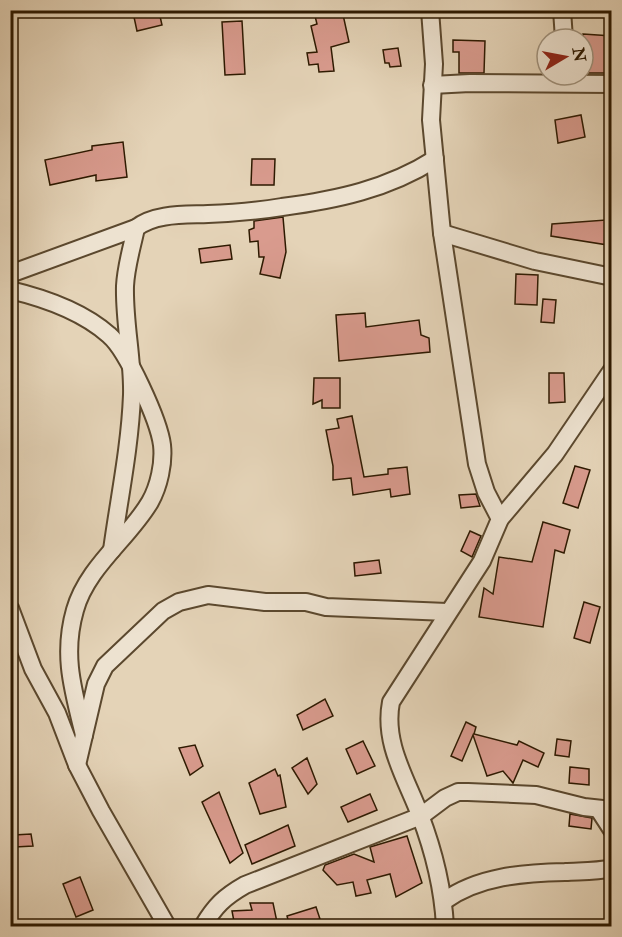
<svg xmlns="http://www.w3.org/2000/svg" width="622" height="937" font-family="'IM FELL Double Pica',serif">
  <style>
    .building { fill: #d99b8e; stroke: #2d1900; stroke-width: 1.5 }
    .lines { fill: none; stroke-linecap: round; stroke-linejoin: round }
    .minor-casing { stroke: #5b482e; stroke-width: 20 }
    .minor { stroke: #ede2d0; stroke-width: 16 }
  </style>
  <rect width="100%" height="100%" fill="#e4d3b7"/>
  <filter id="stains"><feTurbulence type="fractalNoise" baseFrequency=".00333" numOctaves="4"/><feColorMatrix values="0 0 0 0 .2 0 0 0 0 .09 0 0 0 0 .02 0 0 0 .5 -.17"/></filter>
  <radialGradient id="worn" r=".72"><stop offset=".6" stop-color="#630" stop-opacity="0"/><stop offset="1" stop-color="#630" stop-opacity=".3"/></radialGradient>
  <g class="building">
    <polygon points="321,10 342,10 349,42 331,47 334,71 319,72 318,64 309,65 307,53 317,52 311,26 317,24 314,12"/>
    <polygon points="159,12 162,25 137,31 134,17"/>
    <polygon points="242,21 245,74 225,75 222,22"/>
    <polygon points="583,34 612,36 612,73 588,73 588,67 583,67"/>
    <polygon points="453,40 485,41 484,73 459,73 459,52 453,52"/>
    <polygon points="398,48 401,66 390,67 389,63 385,63 383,50"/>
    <polygon points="581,115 585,137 558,143 555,120"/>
    <polygon points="123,142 127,177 96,181 96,175 50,185 45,160 92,150 92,146"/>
    <polygon points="252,159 275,159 274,185 251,185"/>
    <polygon points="283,217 286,252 280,278 260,274 264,257 259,257 258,241 250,242 249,230 254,228 254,221"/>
    <polygon points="606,220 608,245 551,236 552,224"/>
    <polygon points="230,245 232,259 201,263 199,249"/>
    <polygon points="516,274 538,275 537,305 515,304"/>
    <polygon points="543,299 556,300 554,323 541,322"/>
    <polygon points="365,313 366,327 419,320 421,335 429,338 430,352 339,361 336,315"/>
    <polygon points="549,373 564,373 565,402 549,403"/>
    <polygon points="314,378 340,378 340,408 322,408 322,400 313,404"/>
    <polygon points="352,416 364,477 388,474 388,469 407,467 410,494 391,497 390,489 353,495 351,478 333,480 333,466 326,430 339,428 337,419"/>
    <polygon points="575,466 590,470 578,508 563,503"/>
    <polygon points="476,494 480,506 461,508 459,495"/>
    <polygon points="543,522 570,530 564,553 555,550 543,627 479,617 484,588 493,594 499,557 532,562"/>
    <polygon points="470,531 481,536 472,557 461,551"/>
    <polygon points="379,560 381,573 355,576 354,563"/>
    <polygon points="584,602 600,607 590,643 574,638"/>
    <polygon points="325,699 333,716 303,730 297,715"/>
    <polygon points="466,722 476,727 474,734 517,745 519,741 544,753 538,767 523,760 513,783 503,771 487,776 473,735 462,761 451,756"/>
    <polygon points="557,739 571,741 569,757 555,755"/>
    <polygon points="363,741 375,766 357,774 346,749"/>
    <polygon points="195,745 203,766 190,775 179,748"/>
    <polygon points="307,758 317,784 308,794 292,768"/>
    <polygon points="570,767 589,769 589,785 569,783"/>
    <polygon points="275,769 278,776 280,775 286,807 260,814 249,783"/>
    <polygon points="219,792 243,853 230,863 202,802"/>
    <polygon points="370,794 377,810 348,822 341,807"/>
    <polygon points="570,814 592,818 591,829 569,826"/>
    <polygon points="288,825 295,846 252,864 245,845"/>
    <polygon points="31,834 33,846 15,847 14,835"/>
    <polygon points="407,836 422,883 396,897 390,874 367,880 371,893 356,896 353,882 337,885 323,870 325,865 354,854 374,862 370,847"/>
    <polygon points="80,877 93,910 76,917 63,884"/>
    <polygon points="250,903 273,903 277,922 263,923 264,927 235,927 232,911 252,910"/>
    <polygon points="316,907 320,919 290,927 287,916"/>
  </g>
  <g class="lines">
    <g class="minor-casing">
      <g id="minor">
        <polyline points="430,10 434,64 431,120 442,233 477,464 486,492 500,519"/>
        <polyline points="562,10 564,39"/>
        <polyline points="432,85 470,83 612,84"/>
        <polyline points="442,233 535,261 612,277"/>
        <polyline points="10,274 136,228"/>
        <path d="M10 290C44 298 83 312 109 335 127 350 159 421 162 445 164 463 159 486 150 502 129 538 87 567 75 610 62 655 73 690 84 735"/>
        <path d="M112 550C119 499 130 447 132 395 133 359 124 323 125 286 126 266 132 247 136 228 155 213 185 215 208 214 232 213 257 211 282 207 336 200 388 189 435 159"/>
        <polyline points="10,608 33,669 57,713 77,765 101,811 167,926"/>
        <polyline points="77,765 96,684 105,666 163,611 179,602 208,595 265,602 306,602 326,607 447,612"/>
        <polyline points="599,810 612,830"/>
        <path d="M444 901C479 876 523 873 565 872 581 871 595 872 612 868"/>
        <path d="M203 926C215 906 224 897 245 885L421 816 445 798 458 792H468L536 795 584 807 612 810"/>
        <path d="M445 926C443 890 433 849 420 815 406 778 383 743 391 702L482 561 500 519 555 454 612 370"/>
      </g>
    </g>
    <use href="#minor" class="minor"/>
  </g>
  <rect width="622" height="937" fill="none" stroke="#e4d3b7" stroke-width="36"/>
  <rect x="12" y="12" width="598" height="913" fill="none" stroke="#2d1900" stroke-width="3"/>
  <rect x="18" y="18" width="586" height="901" fill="none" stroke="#2d1900" stroke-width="1.5"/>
  <g transform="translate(565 57) rotate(80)"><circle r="28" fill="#ede2d0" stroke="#a0927d" stroke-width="1.5"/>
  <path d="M0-4.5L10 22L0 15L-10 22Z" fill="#8f2418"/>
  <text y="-9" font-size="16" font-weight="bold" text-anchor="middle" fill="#2d1900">N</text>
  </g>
  <rect width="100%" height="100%" filter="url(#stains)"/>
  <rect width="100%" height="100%" fill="url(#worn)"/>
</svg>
